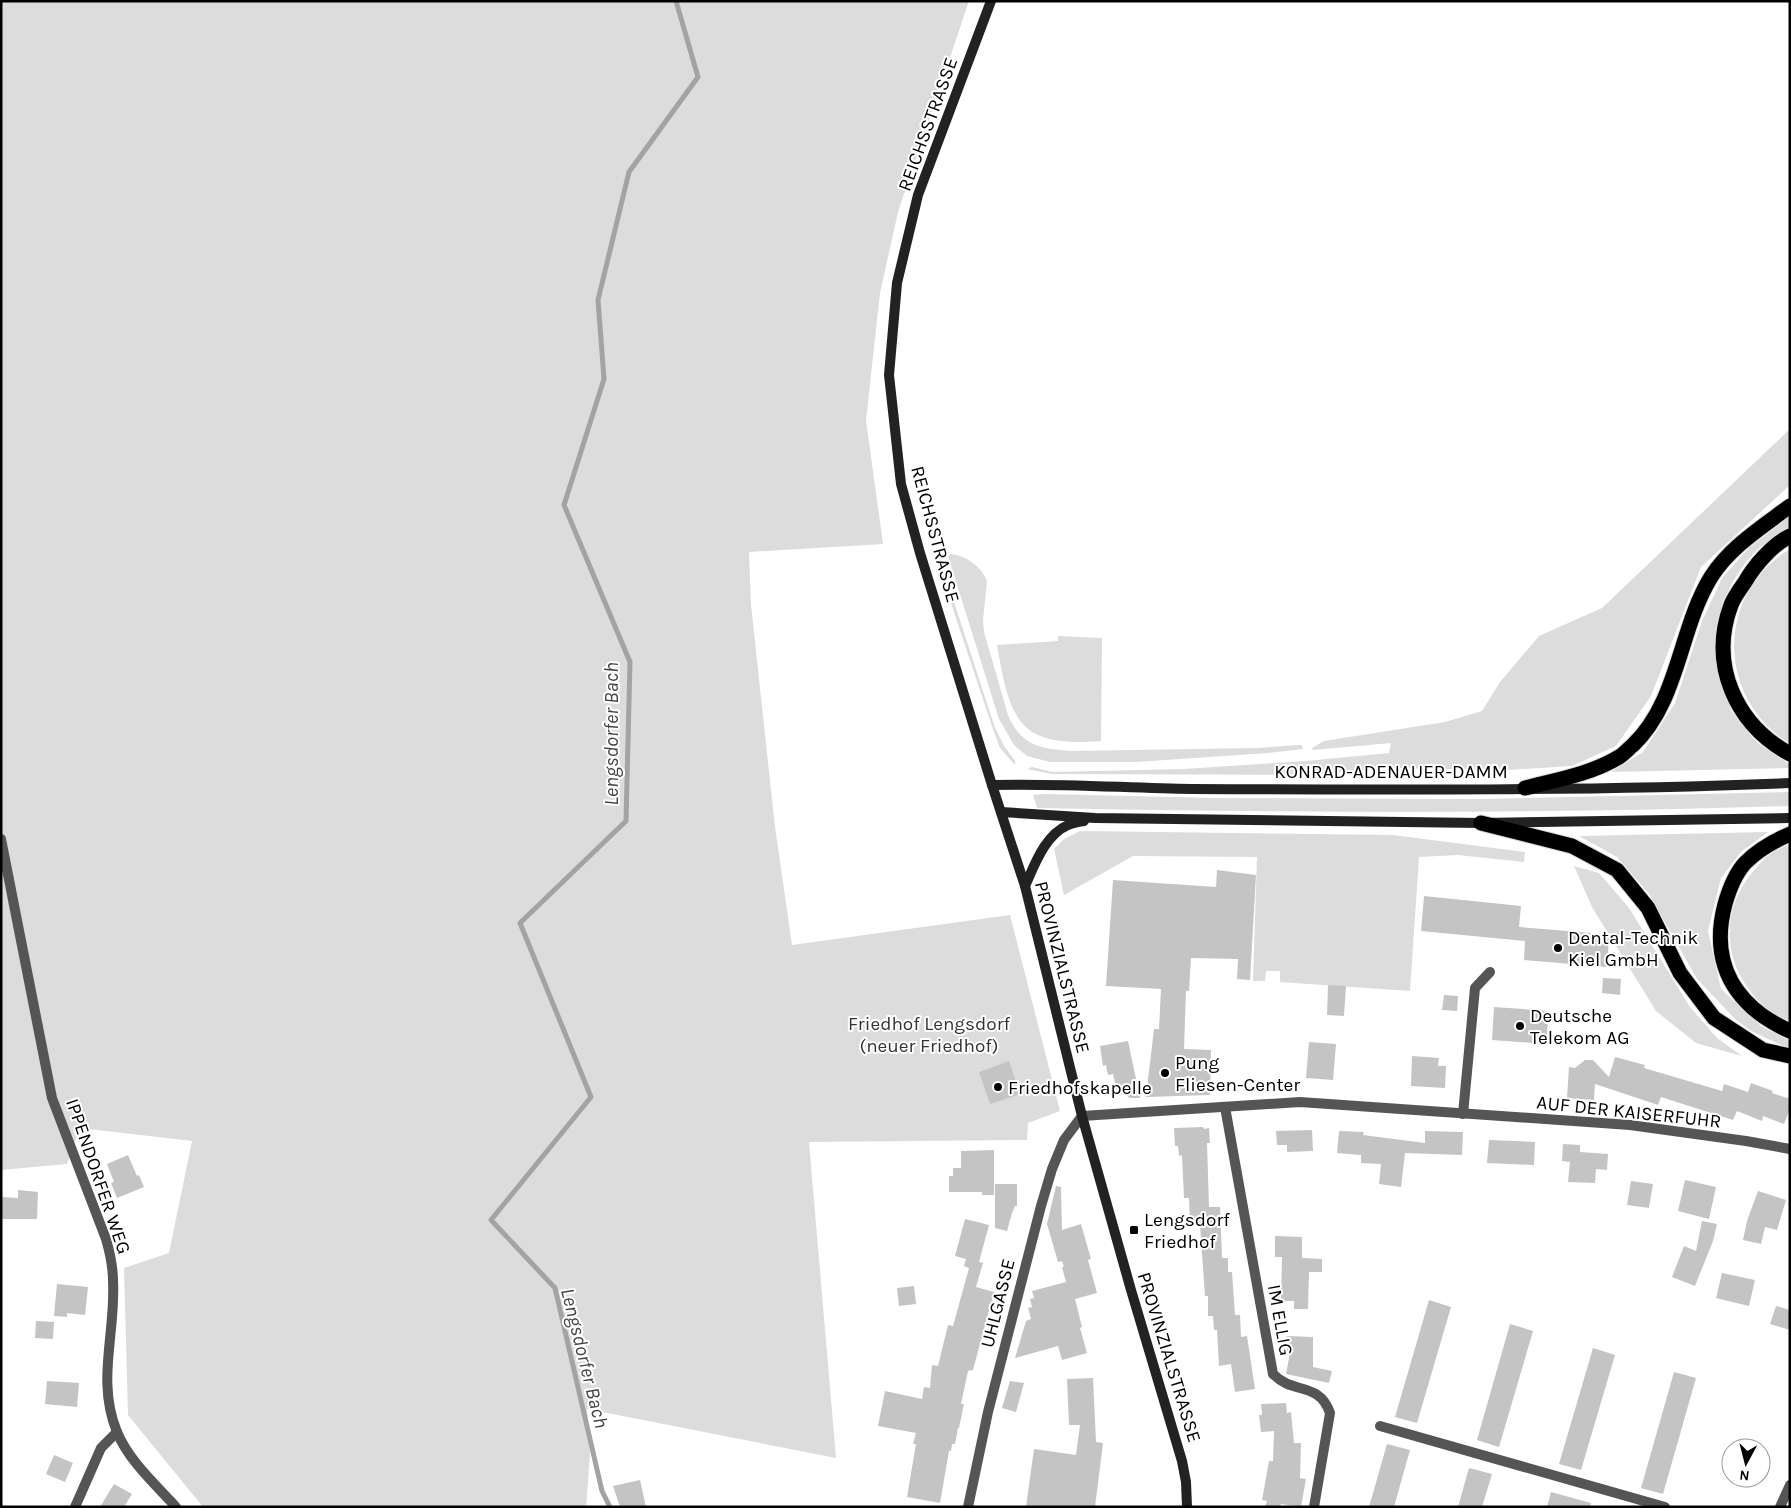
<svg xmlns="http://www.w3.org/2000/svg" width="1791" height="1508" font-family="Karla,sans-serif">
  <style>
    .green { fill: #dcdcdc }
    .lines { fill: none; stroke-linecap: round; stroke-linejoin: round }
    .stream { stroke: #a3a3a3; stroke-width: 5 }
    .building { fill: #c4c4c4 }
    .motorway-casing { stroke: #dbdbdb; stroke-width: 17 }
    .minor { stroke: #555; stroke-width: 10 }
    .tertiary { stroke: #555; stroke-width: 10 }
    .secondary { stroke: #222; stroke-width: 10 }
    .motorway { stroke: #000; stroke-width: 15 }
    .poi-dot { fill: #000; stroke: #fff; stroke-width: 2 }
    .labels { text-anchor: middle; stroke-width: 4; stroke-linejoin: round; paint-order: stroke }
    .street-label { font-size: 19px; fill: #000; stroke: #fff }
    .poi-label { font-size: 19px; fill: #000; stroke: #fff; text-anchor: start }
    .park-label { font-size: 19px; fill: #333; stroke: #fff }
    .water-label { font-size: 20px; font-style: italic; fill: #444; stroke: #fff }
  </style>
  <rect width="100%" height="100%" fill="#fff"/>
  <g class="green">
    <polygon points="1,1 969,1 898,212 880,293 866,420 883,544 749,552 751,605 775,827 792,945 1010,915 1060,1111 1028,1123 1027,1140 809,1142 836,1458 587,1409 590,1454 586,1507 203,1507 128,1415 124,1268 169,1253 192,1141 80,1128 67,1164 1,1170"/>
    <polygon points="1790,429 1790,485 1701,567 1651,696 1616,746 1572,766 1506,770 1387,768 1311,775 1052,774 1027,769 1032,767 1052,772 1183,769 1306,761 1389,753 1391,743 1313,750 1312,748 1324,741 1445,722 1482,711 1500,682 1539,636 1602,608"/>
    <polygon points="1790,516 1790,528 1760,547 1746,562 1732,583 1723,601 1717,623 1717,666 1732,712 1755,741 1790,765 1790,768 1611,772 1643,752 1675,703 1702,621 1722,578 1749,548"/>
    <path d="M1790 549V744C1716 698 1715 594 1790 549Z"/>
    <path d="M951 554C967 556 981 566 987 581L983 620 984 632 1008 715C1021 746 1041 749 1071 751L1257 748 1299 745H1302L1303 749 1268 753 1136 762H1050L1027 756 1014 745 999 719 948 556Z"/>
    <polygon points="940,559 995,728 1004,746 1015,761 1015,765 1000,748 992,726 937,561"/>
    <path d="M1058 636 1102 638 1101 741C1017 748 1010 719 997 645L1058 641Z"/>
    <path d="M1790 792V806C1539 814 1288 813 1037 808L1033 795 1045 794 1215 798 1479 799Z"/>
    <polygon points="1080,831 1393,835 1525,852 1524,862 1458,855 1419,857 1410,991 1280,982 1280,971 1266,971 1265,981 1253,981 1257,857 1133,856 1064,895 1054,849 1064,839"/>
    <polygon points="1768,832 1741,852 1721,878 1708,931 1721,989 1761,1026 1790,1041 1790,1049 1751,1031 1736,1020 1697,979 1649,894 1617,857 1579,836"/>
    <path d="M1790 844V1021C1774 1016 1760 1004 1750 991 1721 953 1723 904 1756 868 1760 864 1764 858 1769 855 1775 851 1783 847 1790 844Z"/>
    <polygon points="1574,866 1599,873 1629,908 1690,1007 1717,1038 1742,1056 1696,1043 1656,1011 1592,907"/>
  </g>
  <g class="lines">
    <polyline class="stream" points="610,1507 602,1491 555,1288 491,1220 591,1097 520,923 626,821 630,662 564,505 604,379 598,300 629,172 698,77 676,1"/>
  </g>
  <g class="building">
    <polygon points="1217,870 1256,875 1250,980 1237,979 1238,959 1191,958 1189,991 1186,991 1184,1049 1211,1050 1210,1095 1146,1097 1154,1029 1159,1029 1161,989 1106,986 1113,880 1216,887"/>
    <polygon points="1424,896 1521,906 1519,927 1592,933 1591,936 1609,937 1607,967 1524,960 1525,941 1421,931"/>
    <polygon points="1603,978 1621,979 1620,995 1602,993"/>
    <polygon points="1328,985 1346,986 1344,1016 1327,1015"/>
    <polygon points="1444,995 1458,996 1457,1011 1442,1010"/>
    <polygon points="1494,1007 1549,1011 1546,1044 1492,1040"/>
    <polygon points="1128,1041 1140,1098 1130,1098 1120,1090 1117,1091 1113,1074 1108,1075 1106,1065 1103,1066 1100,1046"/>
    <polygon points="1309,1042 1336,1044 1333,1080 1306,1078"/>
    <polygon points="1412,1056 1439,1058 1438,1066 1446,1066 1445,1088 1411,1086"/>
    <polygon points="1615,1057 1645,1065 1644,1068 1722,1091 1724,1084 1748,1092 1751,1083 1773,1091 1772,1093 1790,1099 1790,1109 1784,1124 1763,1116 1762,1121 1737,1111 1733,1120 1661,1097 1658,1105 1595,1084 1594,1100 1567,1098 1569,1067 1575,1068 1585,1060 1593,1060 1609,1077"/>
    <polygon points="1009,1061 1020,1094 990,1104 979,1072"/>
    <polygon points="1203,1127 1204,1129 1209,1128 1210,1143 1207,1143 1209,1207 1220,1207 1222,1258 1228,1258 1228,1272 1232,1272 1235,1315 1240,1315 1241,1337 1247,1336 1255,1389 1235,1392 1231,1364 1219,1366 1217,1330 1214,1330 1213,1316 1208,1316 1208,1296 1205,1296 1200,1225 1190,1225 1189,1198 1184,1198 1182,1155 1179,1156 1178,1146 1175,1146 1174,1128"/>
    <polygon points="1312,1130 1313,1151 1287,1152 1287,1145 1277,1145 1276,1131"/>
    <polygon points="1339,1131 1364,1132 1363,1135 1425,1143 1425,1131 1463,1132 1462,1155 1405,1153 1401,1187 1379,1184 1381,1164 1361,1163 1361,1155 1337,1153"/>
    <polygon points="1489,1140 1535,1142 1534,1165 1487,1163"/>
    <polygon points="1563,1144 1580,1145 1580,1152 1608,1154 1607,1170 1596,1169 1595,1183 1568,1182 1570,1162 1562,1161"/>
    <polygon points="994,1150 994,1195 982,1195 982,1192 949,1192 949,1176 953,1176 953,1168 961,1168 961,1151"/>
    <polygon points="128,1155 137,1176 139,1175 144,1187 117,1198 111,1183 114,1182 107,1164"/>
    <polygon points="1685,1180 1716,1187 1709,1219 1678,1211"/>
    <polygon points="1631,1181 1653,1184 1649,1208 1627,1205"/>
    <polygon points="995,1184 1017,1184 1017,1206 1015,1206 1012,1213 1007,1231 995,1228"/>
    <polygon points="1056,1186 1061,1187 1062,1230 1081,1224 1091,1259 1088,1260 1097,1293 1075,1299 1082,1327 1080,1328 1087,1353 1062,1360 1058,1346 1015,1358 1026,1321 1031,1319 1028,1308 1032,1307 1030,1299 1034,1298 1032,1291 1066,1282 1062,1267 1064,1267 1062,1261 1058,1262 1047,1224"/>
    <polygon points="18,1190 38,1192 37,1219 1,1219 1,1197 18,1198"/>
    <polygon points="1758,1191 1786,1200 1777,1230 1765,1227 1761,1244 1743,1240 1747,1221"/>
    <polygon points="965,1219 989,1225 979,1262 983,1263 976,1287 994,1292 973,1370 968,1371 961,1404 964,1404 959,1428 958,1428 955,1444 952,1444 951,1451 949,1451 940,1503 907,1497 916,1444 913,1444 916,1433 878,1426 885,1391 922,1399 924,1387 930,1388 932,1365 938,1366 948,1325 953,1326 969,1268 964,1266 966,1259 955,1256"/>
    <polygon points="1702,1221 1717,1224 1713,1241 1695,1286 1672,1277 1684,1246 1696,1251"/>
    <polygon points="1275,1236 1302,1237 1302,1258 1322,1259 1322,1272 1309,1272 1308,1309 1294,1309 1294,1301 1281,1301 1282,1257 1275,1257"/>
    <polygon points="1722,1273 1755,1280 1749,1306 1716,1298"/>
    <polygon points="57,1284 88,1287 85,1315 67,1313 67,1317 54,1316"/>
    <polygon points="914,1286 916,1304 899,1306 897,1288"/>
    <polygon points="1429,1300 1451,1307 1417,1423 1395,1417"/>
    <polygon points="1776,1306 1790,1310 1790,1330 1770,1324"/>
    <polygon points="36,1321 54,1322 53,1339 35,1338"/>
    <polygon points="1510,1324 1533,1331 1499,1447 1477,1440"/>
    <polygon points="1287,1336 1313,1337 1313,1367 1332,1371 1329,1383 1286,1374 1290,1353 1286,1353"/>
    <polygon points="1593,1348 1615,1355 1581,1470 1559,1464"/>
    <polygon points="1674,1372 1696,1378 1663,1494 1641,1488"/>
    <polygon points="1093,1378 1096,1442 1103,1443 1095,1507 1026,1507 1034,1449 1076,1455 1080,1425 1069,1425 1067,1379"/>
    <polygon points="47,1381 79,1383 77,1407 45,1404"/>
    <polygon points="1010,1381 1024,1383 1016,1412 1002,1408"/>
    <polygon points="1286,1403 1287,1413 1291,1412 1294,1443 1301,1443 1300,1478 1306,1479 1301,1507 1281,1504 1280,1507 1265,1507 1267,1501 1262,1500 1269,1461 1273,1461 1274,1431 1261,1432 1259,1415 1262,1415 1261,1404"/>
    <polygon points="1387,1444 1410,1450 1394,1507 1369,1507"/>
    <polygon points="54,1455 73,1463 65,1482 46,1474"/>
    <polygon points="1469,1468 1492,1474 1482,1507 1458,1507"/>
    <polygon points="640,1480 646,1507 620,1507 613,1486"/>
    <polygon points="114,1484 132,1494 124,1507 100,1507"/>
    <polygon points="1551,1492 1591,1503 1590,1507 1547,1507"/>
  </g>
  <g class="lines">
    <g class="motorway-casing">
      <g id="motorway">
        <path d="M1790 536C1773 544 1754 566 1745 582 1740 589 1734 597 1731 605 1709 664 1735 724 1790 754"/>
        <path d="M1525 788C1556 780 1591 774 1619 757 1624 754 1628 749 1633 745 1679 701 1679 629 1711 577 1730 547 1762 527 1790 506"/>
        <polyline points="1481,823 1572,846 1617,870 1648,908 1680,973 1714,1018 1763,1050 1790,1056"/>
        <path d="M1790 834C1774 841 1758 850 1745 863 1735 874 1729 890 1725 904 1713 949 1724 988 1763 1016 1772 1022 1780 1027 1790 1031"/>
      </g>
    </g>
    <g class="minor">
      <path d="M1225 1107 1273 1374C1293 1395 1319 1381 1330 1413L1314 1507"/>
      <polyline points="1463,1114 1475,988 1490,972"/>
      <polyline points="1380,1426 1665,1507"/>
      <polyline points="75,1507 101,1448 117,1432"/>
      <polyline points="968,1507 988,1412 1041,1206 1052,1169 1064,1140 1082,1116 1300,1102 1630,1125 1746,1141 1790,1149"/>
      <polyline points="1780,1507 1790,1485"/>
    </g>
    <path class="tertiary" d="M1 839 52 1098 106 1239C110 1253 113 1267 113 1281 116 1333 96 1381 117 1432 129 1461 155 1484 176 1507"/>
    <g class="secondary">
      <polyline points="991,1 918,195 897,283 889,375 901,484 920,553 992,785 1025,886 1082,1116 1131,1290 1182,1461 1186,1482 1187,1507"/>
      <path d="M992 785C1059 783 1125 788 1192 789 1391 790 1591 791 1790 783"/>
      <polyline points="1001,812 1095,818 1481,823 1790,818"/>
      <path d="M1025 886C1035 864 1045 835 1068 825 1073 823 1079 822 1084 821"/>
    </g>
    <use href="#motorway" class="motorway"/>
  </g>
  <g class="poi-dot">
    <circle cx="1558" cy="948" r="5"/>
    <circle cx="1520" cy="1026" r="5"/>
    <circle cx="1165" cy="1073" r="5"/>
    <circle cx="998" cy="1087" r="5"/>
    <rect x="1129" y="1225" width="10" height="10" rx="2.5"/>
  </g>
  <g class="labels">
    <g class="street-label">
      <text transform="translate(927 124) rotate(-70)" y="7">REICHSSTRASSE</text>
      <text transform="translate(936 534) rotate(75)" y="7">REICHSSTRASSE</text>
      <text x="1391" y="778">KONRAD-ADENAUER-DAMM</text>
      <text transform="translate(1063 967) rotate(76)" y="7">PROVINZIALSTRASSE</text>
      <text transform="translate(1629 1111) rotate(6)" y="7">AUF DER KAISERFUHR</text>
      <text transform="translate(99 1176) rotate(71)" y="7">IPPENDORFER WEG</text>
      <text transform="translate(997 1303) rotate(-76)" y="7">UHLGASSE</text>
      <text transform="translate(1281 1320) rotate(80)" y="7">IM ELLIG</text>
      <text transform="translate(1170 1357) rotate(73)" y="7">PROVINZIALSTRASSE</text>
    </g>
    <g class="poi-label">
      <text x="1568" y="944">Dental-Technik<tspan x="1568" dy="22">Kiel GmbH</tspan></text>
      <text x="1530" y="1022">Deutsche<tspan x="1530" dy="22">Telekom AG</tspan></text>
      <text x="1175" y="1069">Pung<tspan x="1175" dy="22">Fliesen-Center</tspan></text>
      <text x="1008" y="1094">Friedhofskapelle</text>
      <text x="1144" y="1226">Lengsdorf<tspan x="1144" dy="22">Friedhof</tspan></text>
    </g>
    <g class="park-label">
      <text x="929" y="1030">Friedhof Lengsdorf<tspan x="929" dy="22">(neuer Friedhof)</tspan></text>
    </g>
    <g class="water-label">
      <text transform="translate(611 734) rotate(-90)" y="7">Lengsdorfer Bach</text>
      <text transform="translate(585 1358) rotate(76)" y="7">Lengsdorfer Bach</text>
    </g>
  </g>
  <rect width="1791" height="1508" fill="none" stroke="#000000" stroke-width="5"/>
  <g transform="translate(1746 1463) rotate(187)"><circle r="24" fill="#ffffff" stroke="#999999"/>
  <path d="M0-4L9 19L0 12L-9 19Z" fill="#000000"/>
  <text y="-8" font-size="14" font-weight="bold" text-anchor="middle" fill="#000000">N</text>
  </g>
</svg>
